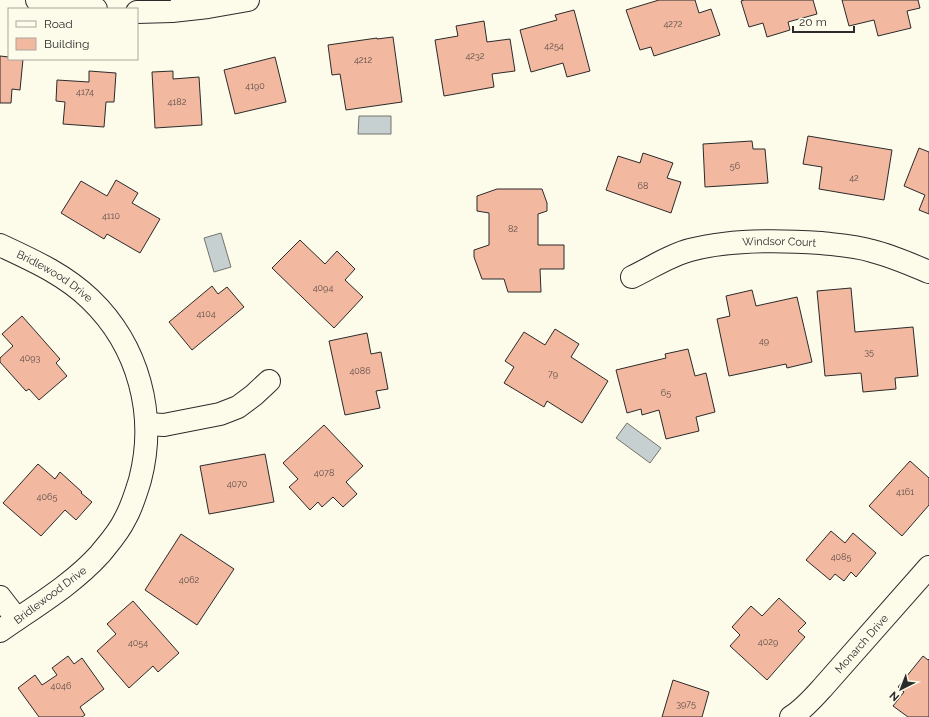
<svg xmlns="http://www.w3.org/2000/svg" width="929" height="717" font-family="Raleway,sans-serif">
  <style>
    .water { fill: #c7d0d0; stroke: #74746e }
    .building { fill: #f2b8a0; stroke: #2b2b2b }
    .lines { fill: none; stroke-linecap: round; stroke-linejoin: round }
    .minor-casing { stroke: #2b2b2b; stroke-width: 24 }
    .major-casing { stroke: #2b2b2b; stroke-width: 24 }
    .minor { stroke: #fdfbea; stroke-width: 22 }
    .major { stroke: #fdfbea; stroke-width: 22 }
    .labels { text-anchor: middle; stroke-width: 3; stroke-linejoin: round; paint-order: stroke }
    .number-label { font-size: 9px; fill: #5d4e48 }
    .street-label { font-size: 11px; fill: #2b2b2b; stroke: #fdfbea }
  </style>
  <rect width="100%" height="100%" fill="#fdfbea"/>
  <g class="water">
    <polygon points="359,116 391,116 391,134 358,134"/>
    <polygon points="221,233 231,267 214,272 204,238"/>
    <polygon points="627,423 661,448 650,463 616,438"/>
  </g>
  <g class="building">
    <polygon points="659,0 695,0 699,13 711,9 720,35 654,56 651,47 640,50 626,10"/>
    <polygon points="744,0 813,0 817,14 788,22 790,30 767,37 763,23 749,27 741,1"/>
    <polygon points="842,0 918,0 920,8 907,11 911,28 878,36 874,20 849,26"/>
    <polygon points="574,10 590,71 567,77 563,63 531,72 520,30 557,20 555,15"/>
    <polygon points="484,21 487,42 510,39 515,71 492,74 494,87 444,96 435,40 458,36 456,26"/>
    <polygon points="393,37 402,102 346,110 340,74 332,75 328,45 377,38 377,39"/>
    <polygon points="0,56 9,57 9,59 23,59 20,90 12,89 11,103 0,103"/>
    <polygon points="275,57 286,102 235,114 224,70"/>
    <polygon points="89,71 116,73 114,102 106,102 104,127 63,124 65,102 56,101 57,80 89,82"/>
    <polygon points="173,71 173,79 199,77 202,125 155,128 152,72"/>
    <polygon points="808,136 892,150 884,200 819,189 822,167 803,164"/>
    <polygon points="752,141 753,149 765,149 768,183 705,187 703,144"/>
    <polygon points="919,148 929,152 929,214 919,210 925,195 904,186"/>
    <polygon points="643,153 673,163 667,178 681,182 671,213 606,190 618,156 640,163"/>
    <polygon points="116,180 138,193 132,203 160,219 140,253 107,234 104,239 61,213 81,181 107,196"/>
    <polygon points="497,189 542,189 547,203 547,211 538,214 538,245 564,245 564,269 540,269 541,292 508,292 504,279 482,279 474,257 474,250 489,245 489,213 477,211 477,196"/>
    <polygon points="300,240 325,264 337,251 355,269 345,280 363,297 334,328 272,268"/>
    <polygon points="212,286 218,294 227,287 244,307 192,350 169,322"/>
    <polygon points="851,288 855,332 913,327 918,376 895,378 896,389 863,392 861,373 825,376 817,291"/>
    <polygon points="752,290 756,306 797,297 812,362 787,368 786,364 729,376 717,319 730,316 726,296"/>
    <polygon points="22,316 60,359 56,363 67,376 39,400 29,389 26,391 0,362 0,358 13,346 2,334"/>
    <polygon points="555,329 579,344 571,357 608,381 582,423 547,401 544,407 504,383 514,367 505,361 524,332 545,345"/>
    <polygon points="367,333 371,354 381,352 388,389 376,391 380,408 345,415 329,341"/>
    <polygon points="688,349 695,376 706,373 715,412 696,417 699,431 666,439 659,410 642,415 641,409 627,413 616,370 666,358 665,354"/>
    <polygon points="324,425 363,466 346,482 357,494 343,507 333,497 322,507 318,502 310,510 289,487 298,479 283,463"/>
    <polygon points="265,454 274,502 209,514 200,466"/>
    <polygon points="910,461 929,478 929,505 902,536 869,506"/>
    <polygon points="38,464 55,479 60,472 82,492 81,493 92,502 76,520 65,510 41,536 3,503"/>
    <polygon points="831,531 845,543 853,533 876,553 856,577 851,572 844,581 835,574 830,580 806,560"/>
    <polygon points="181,534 234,569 197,625 145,590"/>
    <polygon points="779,598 806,623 798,631 805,637 767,680 730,646 740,635 732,627 751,606 762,616"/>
    <polygon points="133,601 179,653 158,672 153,666 129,688 97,651 116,634 107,624"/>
    <polygon points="68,656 74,664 82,658 104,689 80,707 85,715 82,717 39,717 18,688 35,675 42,685 57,675 52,668"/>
    <polygon points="923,656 928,660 929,659 929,717 908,717 893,706 904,692 898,687"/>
    <polygon points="673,680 709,692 702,717 662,717"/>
  </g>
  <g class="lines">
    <g class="minor-casing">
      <g id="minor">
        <path id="s1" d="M0 245C32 260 64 274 90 299 139 346 157 415 140 480 136 493 132 507 125 519 119 532 109 543 100 554 72 585 34 607 0 631"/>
        <path id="s2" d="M632 277C651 268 670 255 690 250 731 239 779 240 821 243 838 245 856 246 872 251 892 256 910 264 929 272"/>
        <polyline points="147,424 164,425 174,423 220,414 238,407 254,395 269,381"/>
        <polyline points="0,597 17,619"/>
        <path id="s3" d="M791 717C804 709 814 697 824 686L929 567"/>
      </g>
    </g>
    <g class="major-casing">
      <g id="major">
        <polyline points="37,0 68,6 96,9"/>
        <polyline points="137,12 172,11 208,7 248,0"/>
      </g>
    </g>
    <use href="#minor" class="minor"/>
    <use href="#major" class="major"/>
  </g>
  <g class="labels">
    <g class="number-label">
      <text x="673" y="27">4272</text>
      <text x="554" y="49">4254</text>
      <text x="475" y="59">4232</text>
      <text x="363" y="63">4212</text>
      <text x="255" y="89">4190</text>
      <text x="85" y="95">4174</text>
      <text x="177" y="105">4182</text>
      <text x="735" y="169">56</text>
      <text x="854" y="181">42</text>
      <text x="643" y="189">68</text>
      <text x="111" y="219">4110</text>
      <text x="513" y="232">82</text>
      <text x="323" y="291">4094</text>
      <text x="206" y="317">4104</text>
      <text x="764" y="344">49</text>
      <text x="869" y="355">35</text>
      <text x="30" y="361">4093</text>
      <text x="360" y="374">4086</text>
      <text x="553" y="377">79</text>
      <text x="666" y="396">65</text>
      <text x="324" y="476">4078</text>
      <text x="237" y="487">4070</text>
      <text x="905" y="495">4161</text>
      <text x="47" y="500">4065</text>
      <text x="841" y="560">4085</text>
      <text x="189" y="583">4062</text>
      <text x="768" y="645">4029</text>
      <text x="138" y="646">4054</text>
      <text x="61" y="689">4046</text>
      <text x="686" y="707">3975</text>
    </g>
    <g class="street-label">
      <text dy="4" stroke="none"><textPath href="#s2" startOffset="154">Windsor Court</textPath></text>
      <text dy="4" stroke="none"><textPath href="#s1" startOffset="63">Bridlewood Drive</textPath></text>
      <text transform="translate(50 595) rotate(-37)" y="4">Bridlewood Drive</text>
      <text dy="4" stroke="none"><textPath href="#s3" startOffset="102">Monarch Drive</textPath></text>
    </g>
  </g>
  <rect x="8" y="8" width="130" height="52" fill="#fdfbea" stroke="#a9a89e"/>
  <rect x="16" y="21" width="20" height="6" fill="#fdfbea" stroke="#a9a89e"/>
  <text x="44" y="28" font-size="12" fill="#2b2b2b">Road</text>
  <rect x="16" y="38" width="20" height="12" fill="#f2b8a0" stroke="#a9a89e"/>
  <text x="44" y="48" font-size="12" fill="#2b2b2b">Building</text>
  <g transform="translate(901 689) rotate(222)" stroke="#fdfbea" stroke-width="3" paint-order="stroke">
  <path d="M0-3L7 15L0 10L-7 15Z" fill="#2b2b2b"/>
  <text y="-6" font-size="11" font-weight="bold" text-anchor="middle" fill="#2b2b2b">N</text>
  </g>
  <path d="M793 26v6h61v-6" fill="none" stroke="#2b2b2b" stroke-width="2"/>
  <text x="799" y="26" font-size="12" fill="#2b2b2b" stroke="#fdfbea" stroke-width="3" paint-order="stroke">20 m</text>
</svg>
